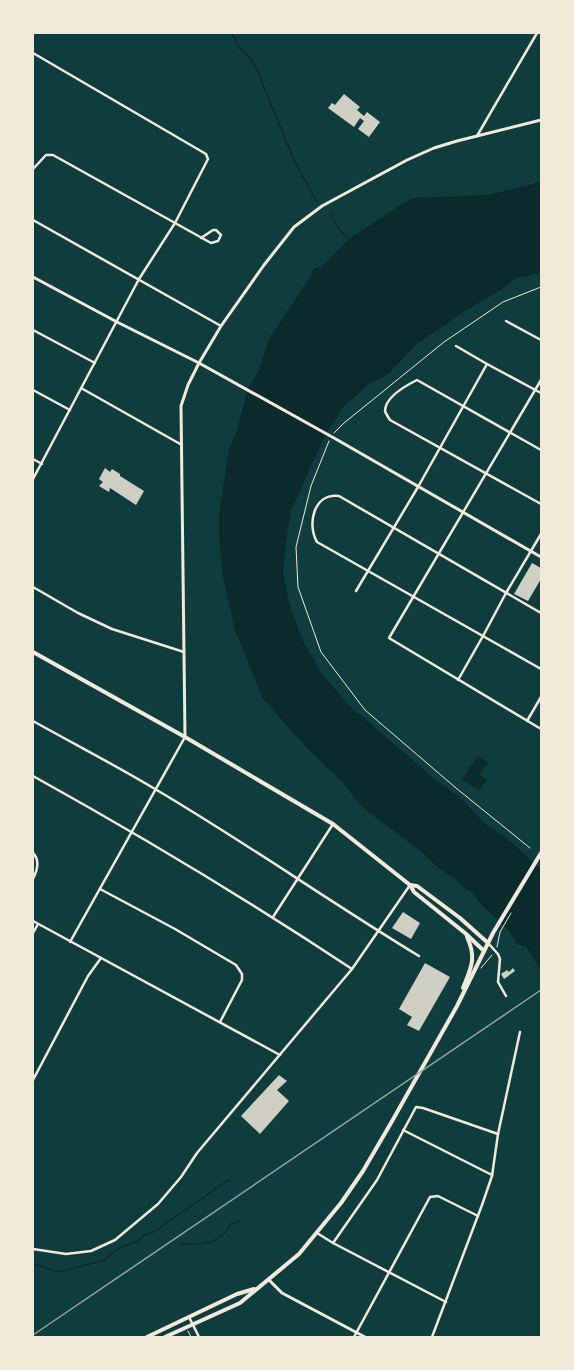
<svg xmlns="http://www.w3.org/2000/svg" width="574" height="1370" font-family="'Work Sans',sans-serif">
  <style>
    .water { fill: #0a2a2b }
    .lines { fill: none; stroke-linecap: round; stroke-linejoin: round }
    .stream { stroke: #0a2a2b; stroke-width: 1.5 }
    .building { fill: #cfcfc3 }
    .path { stroke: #f1e9da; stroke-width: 1 }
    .minor { stroke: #f1e9da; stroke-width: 2.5 }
    .tertiary { stroke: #f1e9da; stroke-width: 3 }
    .primary { stroke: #f1e9da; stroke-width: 4 }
    .rail { stroke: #97a49c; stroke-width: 1.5 }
  </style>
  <rect width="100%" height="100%" fill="#0f3d3e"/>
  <g class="water">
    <polygon points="541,181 541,272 525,277 516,278 505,287 462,313 417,344 387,375 369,384 345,405 325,435 291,511 287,534 283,572 289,603 303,641 322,674 349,705 432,777 461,798 483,822 508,839 541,869 541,970 526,947 517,944 510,932 483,906 472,893 463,887 454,878 437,867 423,853 362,807 342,782 307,748 263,699 235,630 223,577 219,535 219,513 229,449 236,433 248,389 258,372 270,337 310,277 314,268 320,268 349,239 411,198 487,195 529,185"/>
    <polygon points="478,756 488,763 479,775 487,780 479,791 462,779"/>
  </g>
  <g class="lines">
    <g class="stream">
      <polyline points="232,33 239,48 249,57 255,65 293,158 317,202"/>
      <polyline points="330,213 339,229 349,239"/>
      <path d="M181 1244C203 1245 219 1245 231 1224L240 1221"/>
      <polyline points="33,1264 59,1272 105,1260 119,1248 136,1242 143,1236 155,1231 230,1179"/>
    </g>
  </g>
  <g class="building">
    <polygon points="344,94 360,107 357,110 364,116 367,112 380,122 369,137 358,129 364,121 360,118 354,127 328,108 332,103 335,105"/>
    <polygon points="105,468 110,472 112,469 120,474 120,476 144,491 136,505 110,488 109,492 99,486 103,482 99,479"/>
    <polygon points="532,563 541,568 541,579 528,601 514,594"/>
    <polygon points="403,912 420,923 411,939 392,928"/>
    <polygon points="425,963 450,977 419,1031 407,1025 412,1017 399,1009"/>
    <polygon points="513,968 515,971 504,979 501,974 507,970 509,972"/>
    <polygon points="279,1075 287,1081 277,1090 289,1101 260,1134 241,1116"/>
  </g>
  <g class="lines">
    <g class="path">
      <polyline points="334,433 344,423 444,342 503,302 541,287"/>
      <polyline points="329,441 311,486 296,547 298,587 321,652 365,710 456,788 530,848"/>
      <polyline points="497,947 500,932 511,913"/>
      <polyline points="481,968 492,955"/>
      <polyline points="188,1331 191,1337"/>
    </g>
    <g class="minor">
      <polyline points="33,53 206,154 208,159 175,223 139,279 33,479"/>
      <polyline points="477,136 537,33"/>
      <polyline points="33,169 46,155 53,155 211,243 218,241 221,235 216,230 213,230 201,238"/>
      <polyline points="33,220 221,326"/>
      <polyline points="506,321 541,340"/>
      <polyline points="33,330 95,363"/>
      <polyline points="456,346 487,364 541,393"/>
      <polyline points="541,380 389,638 541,729"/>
      <polyline points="81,388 182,445"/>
      <polyline points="33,390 70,410"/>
      <path d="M541 450 417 380C407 385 385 397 385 411 386 414 388 417 390 420L541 504"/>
      <polyline points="33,459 42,464"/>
      <polyline points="33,587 78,613 112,629 184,652"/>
      <polyline points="356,591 418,487 487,364"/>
      <path d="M541 613 339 496C313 493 307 525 317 542L541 669"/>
      <polyline points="458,680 483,636 506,593 541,534"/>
      <path d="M33 721C74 744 115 765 155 789 245 842 330 902 419 956"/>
      <polyline points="527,721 541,697"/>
      <path d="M33 776C141 836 248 900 352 969"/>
      <path d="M33 853C40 860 37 871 33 879"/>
      <polyline points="100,889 175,929 236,965 242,974 242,980 220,1022"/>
      <polyline points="273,917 333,824"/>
      <polyline points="33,921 280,1055"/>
      <polyline points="33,933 38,924"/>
      <polyline points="70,942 185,737"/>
      <polyline points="488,943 498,954 500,959 498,982 506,996"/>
      <polyline points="33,1080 88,976 101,958"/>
      <polyline points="403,1130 492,1175"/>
      <polyline points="317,1233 333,1243 446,1302"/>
      <polyline points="333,1243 377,1180 416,1107 423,1108 498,1134"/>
      <polyline points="33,1249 66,1254 91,1251 115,1240 158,1204 181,1177 197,1153 352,969 410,885"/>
      <polyline points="189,1317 199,1337"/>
      <polyline points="354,1337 430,1197 438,1196 478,1216"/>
      <polyline points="432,1337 482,1205 492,1176 498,1134 520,1032"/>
    </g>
    <g class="tertiary">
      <polyline points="33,277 117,322 199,363 334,438 541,557"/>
      <polyline points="185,737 181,406 188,385 199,363 221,326 264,265 294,227 322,206 407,160 434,148 457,141 541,120"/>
      <polyline points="269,1280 282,1293 365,1337"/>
    </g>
    <g class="primary">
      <polyline points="33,652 185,737 333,824 410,885 414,892 465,933 484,951"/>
      <polyline points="410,885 417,886 460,918 488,943"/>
      <path d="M463 988C471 968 477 958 467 937"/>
      <polyline points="147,1337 237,1294 254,1289"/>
      <polyline points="165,1337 240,1303 299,1254 341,1203 363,1171 391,1123 457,1006 493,933 541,853"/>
    </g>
    <polyline class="rail" points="33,1335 541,990"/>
  </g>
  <rect width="574" height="1370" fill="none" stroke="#f1e9da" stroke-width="68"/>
</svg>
